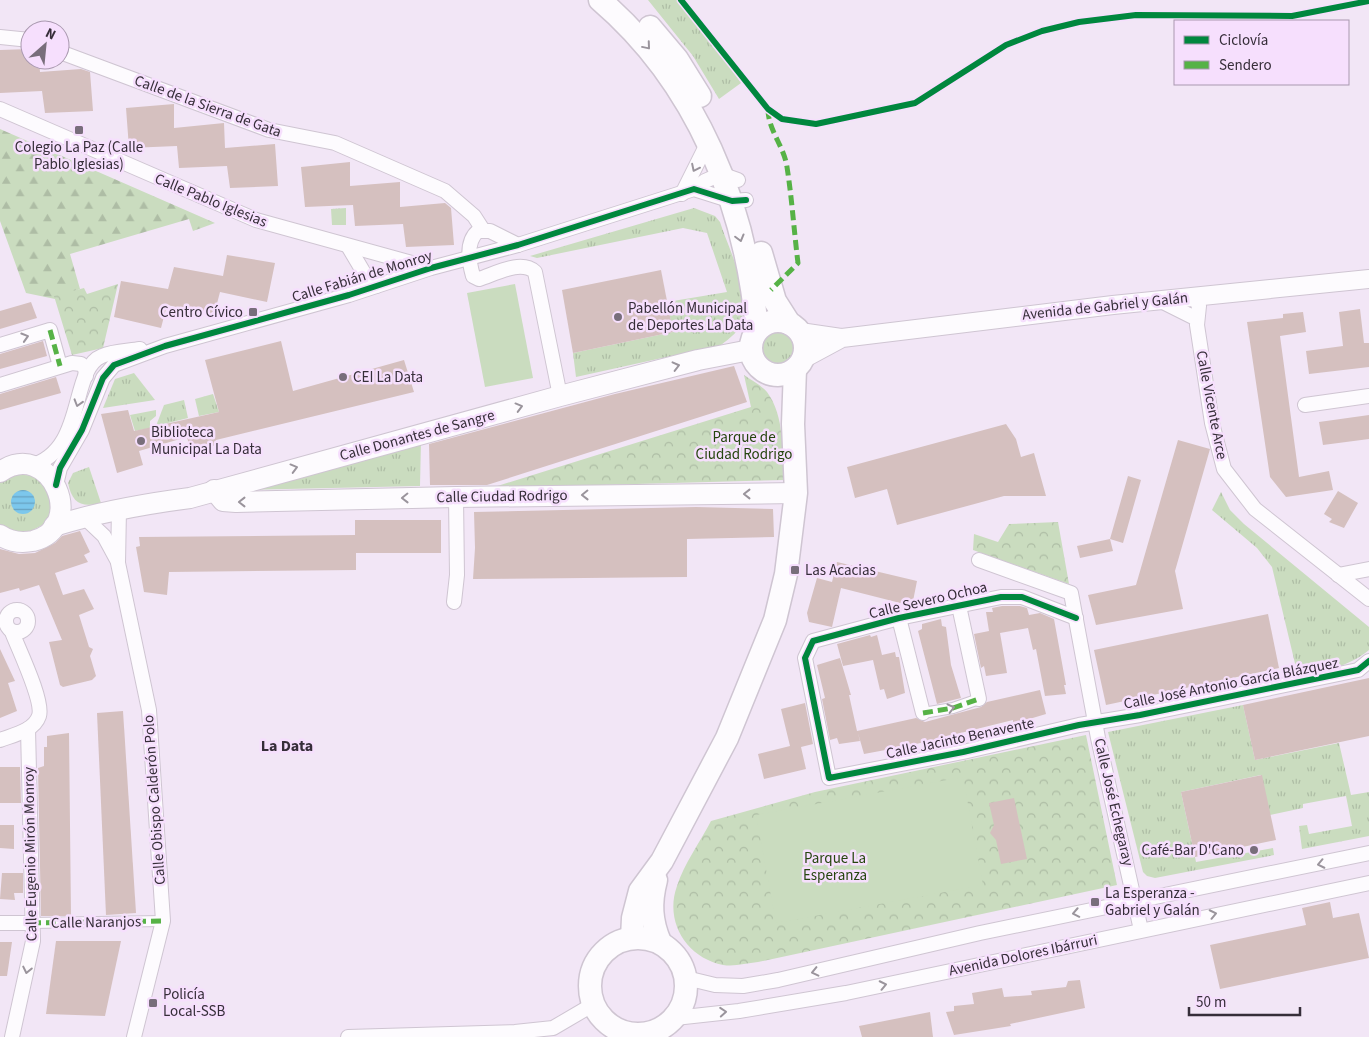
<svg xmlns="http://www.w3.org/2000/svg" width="1369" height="1037" font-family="'Source Sans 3',sans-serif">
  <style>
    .grass { fill: url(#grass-tufts) }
    .forest { fill: url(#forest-firs) }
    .park { fill: url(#park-crowns) }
    .pitch { fill: #cadcbf }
    .water { fill: url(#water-rules) }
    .building { fill: #d5c0bf }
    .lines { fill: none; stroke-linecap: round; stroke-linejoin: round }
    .pedestrian-casing { stroke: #cfc5d2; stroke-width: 12 }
    .minor-casing { stroke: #cfc5d2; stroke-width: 16 }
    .tertiary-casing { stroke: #cfc5d2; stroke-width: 20 }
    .secondary-casing { stroke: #cfc5d2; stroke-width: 22 }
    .primary-casing { stroke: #cfc5d2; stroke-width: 25 }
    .pedestrian { stroke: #fdfbfe; stroke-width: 10 }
    .minor { stroke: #fdfbfe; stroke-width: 14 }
    .tertiary { stroke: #fdfbfe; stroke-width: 18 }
    .secondary { stroke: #fdfbfe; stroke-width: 20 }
    .primary { stroke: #fdfbfe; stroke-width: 22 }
    .quiet { stroke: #56b246; stroke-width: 5; stroke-dasharray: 10 5; stroke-linecap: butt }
    .cycleway-casing { stroke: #f6dffd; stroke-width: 9 }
    .cycleway { stroke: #00873e; stroke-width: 6 }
    .oneway { stroke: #9a949c }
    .poi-dot { fill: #786e7b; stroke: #f6dffd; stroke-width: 2 }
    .labels { text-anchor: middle; stroke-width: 5; stroke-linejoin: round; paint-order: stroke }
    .street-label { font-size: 15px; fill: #362e39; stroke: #f6dffd }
    .poi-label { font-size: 15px; fill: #362e39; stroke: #f6dffd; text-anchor: start }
    .park-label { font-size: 15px; fill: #25450e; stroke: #f6dffd }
    .neighbourhood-label { font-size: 16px; font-weight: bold; fill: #362e39; stroke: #f6dffd }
  </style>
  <defs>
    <pattern id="grass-tufts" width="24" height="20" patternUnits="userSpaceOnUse" patternTransform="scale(1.25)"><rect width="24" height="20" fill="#cadcbf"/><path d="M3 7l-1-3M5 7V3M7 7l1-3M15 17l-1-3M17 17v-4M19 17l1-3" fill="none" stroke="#aebda5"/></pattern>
    <pattern id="forest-firs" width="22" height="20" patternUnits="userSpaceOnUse" patternTransform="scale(1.25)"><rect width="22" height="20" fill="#cadcbf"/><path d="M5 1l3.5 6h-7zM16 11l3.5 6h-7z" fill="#aebda5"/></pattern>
    <pattern id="park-crowns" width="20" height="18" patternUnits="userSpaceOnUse" patternTransform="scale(1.25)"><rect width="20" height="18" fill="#cadcbf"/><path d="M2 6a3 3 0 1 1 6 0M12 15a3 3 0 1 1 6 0" fill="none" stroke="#aebda5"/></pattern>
    <pattern id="water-rules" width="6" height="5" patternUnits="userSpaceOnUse" patternTransform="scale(1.25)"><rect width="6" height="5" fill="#7cc7ec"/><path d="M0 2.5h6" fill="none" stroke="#66a2c0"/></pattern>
  </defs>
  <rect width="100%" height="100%" fill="#f2e6f6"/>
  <g class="grass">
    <polygon points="648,0 678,0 720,53 741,83 719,99 693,56"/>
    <polygon points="346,208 346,225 332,225 331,209"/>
    <path d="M694 208 715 216 720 222C728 247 751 293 743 319 740 331 730 338 721 345L576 377 573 353 673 332 667 302 727 292 707 233 683 228 537 258 530 256Z"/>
    <circle cx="778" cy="349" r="22"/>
    <polygon points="134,373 155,400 103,408 115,379"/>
    <polygon points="213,394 219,412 199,416 195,399"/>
    <polygon points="184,400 188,418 156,426 164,405"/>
    <polygon points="156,410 156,416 150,421 150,428 135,431 130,415"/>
    <polygon points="421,440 420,486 247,490"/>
    <path d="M89 467 101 503C81 508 72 503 68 483L73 473Z"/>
    <path d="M10 474 39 476 54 503 47 522C30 533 18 538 0 524V481Z"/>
    <path d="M1221 492 1230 510 1244 524 1369 627V650C1349 667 1323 671 1298 676L1272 567 1257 548 1212 510Z"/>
    <polygon points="1243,705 1255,760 1339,743 1351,795 1369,792 1369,836 1302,849 1299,826 1307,825 1309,834 1352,826 1346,796 1303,804 1303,808 1270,815 1261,775 1181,792 1196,862 1273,848 1274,855 1155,878 1147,876 1143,872 1108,732"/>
  </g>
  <polygon class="forest" points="0,129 215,223 193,231 189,219 70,254 80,289 55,299 26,293 0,221"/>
  <g class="park">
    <polygon points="118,284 103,348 72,355 54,296 84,288 87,294"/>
    <path d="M744 375C751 380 761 385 767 392 785 416 782 452 784 480L491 488 751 407Z"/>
    <polygon points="1058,522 1069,584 973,550 974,534 998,542 1009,524"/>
    <path d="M1086 735 1117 885 758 962C746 963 735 967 723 965 687 958 664 922 677 886 684 864 700 842 711 821L815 792Z"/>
  </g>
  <g class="pitch">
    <polygon points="515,284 533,378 485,387 467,293"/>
    <polygon points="963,777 983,885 776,923 756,815"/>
  </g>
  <circle class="water" cx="23" cy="502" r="12"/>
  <g class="building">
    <polygon points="30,49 30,60 39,60 40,72 81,69 90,72 93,111 45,113 42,91 0,93 0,50"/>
    <polygon points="174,104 174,128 224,123 225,148 275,144 278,186 230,188 227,166 179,168 177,146 129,148 126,108"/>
    <polygon points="350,162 350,186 400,182 400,207 445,203 451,208 454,245 406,247 403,224 355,226 353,205 305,207 301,167"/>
    <polygon points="227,255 275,263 267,302 220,292 214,315 167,305 161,328 114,317 121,281 168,289 174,267 223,276"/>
    <polygon points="661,270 673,332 573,353 562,290"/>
    <polygon points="31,302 37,318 0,329 0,311"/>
    <polygon points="1360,309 1364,343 1369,343 1369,367 1309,374 1306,351 1343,346 1339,312"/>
    <polygon points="1303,312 1306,332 1280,336 1299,477 1329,471 1333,490 1286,497 1270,477 1247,322 1283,318 1283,314"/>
    <polygon points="43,341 47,356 0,369 0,354"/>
    <polygon points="281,341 293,391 404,360 414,392 216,440 216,445 191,452 187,437 139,451 143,465 117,473 101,414 128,410 134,431 219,412 205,360"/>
    <polygon points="734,366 747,402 487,485 430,485 429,444 615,394"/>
    <polygon points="56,377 61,393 0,410 0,394"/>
    <polygon points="1369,415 1369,439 1323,445 1319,422"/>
    <polygon points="1006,424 1016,439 1021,457 1034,453 1046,496 1004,496 897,525 887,489 855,498 847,467"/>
    <polygon points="1178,440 1210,449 1175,571 1183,609 1096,625 1088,595 1136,585"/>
    <polygon points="1128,476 1141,480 1123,543 1110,539"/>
    <polygon points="1338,491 1358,503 1344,528 1329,522 1332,519 1324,514"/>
    <polygon points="696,507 773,509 774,537 687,539 687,577 473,579 475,548 474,512"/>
    <polygon points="355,520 441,520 441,553 356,553 356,570 169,572 167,595 144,592 136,547 140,546 139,537 355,535"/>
    <polygon points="80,531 90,552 84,555 88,562 55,573 63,595 84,589 94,609 79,615 89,647 93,649 90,656 96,676 92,680 63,687 60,685 49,642 62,640 39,585 20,591 19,588 0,593 0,549 19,554 35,553 55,543 62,536"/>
    <polygon points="1110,539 1113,551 1080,558 1077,546"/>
    <polygon points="837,562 917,581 912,606 841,588 832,627 809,622 807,613 817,578 832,582"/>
    <polygon points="1002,606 1020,606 1027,608 1029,615 1040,613 1054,619 1066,685 1064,685 1066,694 1045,696 1036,649 1033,650 1028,628 1000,633 1007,673 986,676 984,666 981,668 974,634 989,631 986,612 993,612 992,608"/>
    <polygon points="1268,614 1279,668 1106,705 1094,650"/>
    <polygon points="941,619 942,626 946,627 951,665 961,698 937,704 918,631 922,629 922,624"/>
    <polygon points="870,635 871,637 877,635 882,655 895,652 896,657 899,657 905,693 887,699 884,689 880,690 873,660 843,666 837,644"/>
    <polygon points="0,649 15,681 8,683 17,711 0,718"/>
    <polygon points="840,658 851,695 849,695 857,731 916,718 925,722 981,707 987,702 1040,690 1046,714 1013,724 1013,720 912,745 864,754 858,733 860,741 839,744 837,738 830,740 822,699 825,698 817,665"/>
    <polygon points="1369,678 1369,736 1255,760 1243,705"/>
    <polygon points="805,703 813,744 801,747 806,769 764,779 758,754 790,746 781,709"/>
    <polygon points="123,711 136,913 106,915 97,713"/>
    <polygon points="69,733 71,916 41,916 38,768 44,766 44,747 47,747 47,736"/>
    <polygon points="0,767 20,767 21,803 0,803"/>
    <polygon points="1262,775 1276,840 1195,857 1181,792"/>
    <polygon points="1014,798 1027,859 1001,864 996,840 990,833 994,825 989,803"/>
    <polygon points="0,825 14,825 14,849 0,848"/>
    <polygon points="2,873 23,873 23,893 14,893 15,900 0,899"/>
    <polygon points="1330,902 1333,918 1359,913 1369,958 1220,989 1210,945 1306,925 1302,908"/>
    <polygon points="56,941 121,941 105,1016 46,1014"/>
    <polygon points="0,942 12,942 7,976 0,976"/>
    <polygon points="1080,980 1085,1008 1010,1024 1011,1026 954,1035 946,1012 954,1011 954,1006 974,1004 972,993 1002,988 1004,997 1032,995 1031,991 1066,987 1068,981"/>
    <polygon points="930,1012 933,1037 862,1037 859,1026"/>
  </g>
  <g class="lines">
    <g class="pedestrian-casing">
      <g id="pedestrian">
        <polyline points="923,713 953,708 979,699"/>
        <polyline points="31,923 163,921"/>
      </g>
    </g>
    <g class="minor-casing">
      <g id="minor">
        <polyline points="0,37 30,40"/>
        <polyline points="60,52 269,130 335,143 445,191 474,216 483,230"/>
        <polyline points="0,109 256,220 430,268"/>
        <polyline points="694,189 705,181 721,174 738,180"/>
        <polyline points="682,194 708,142"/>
        <path d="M518 245 490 231H478C465 242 469 262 473 276L479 279C495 274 521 259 535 272L560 396"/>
        <polyline points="348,246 367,278 376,286"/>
        <polyline points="1194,296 1199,306 1197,325 1212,423 1224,469 1255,509 1369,599"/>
        <polyline points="1159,300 1193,317"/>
        <polyline points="0,345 50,330 60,366"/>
        <polyline points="0,385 72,363 81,364 85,368 86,376"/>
        <polyline points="1305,405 1369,396"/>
        <path d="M30 466C87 451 69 369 102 356 113 351 128 351 140 349"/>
        <polyline points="56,485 60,468 82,430 103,378 114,365 165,346 349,295 431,268 518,245 694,189 732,201 746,200"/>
        <polyline points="119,509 118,563 149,710 163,921 134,1037"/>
        <polyline points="84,517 104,536 117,560"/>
        <polyline points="979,560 1071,593 1098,738 1141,930"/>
        <polyline points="1338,575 1369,569"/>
        <polyline points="454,602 457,575 456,497"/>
        <polyline points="959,606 979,699"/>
        <circle cx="17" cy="621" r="11"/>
        <polyline points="899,618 923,713"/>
        <polyline points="1076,618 1022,597 1001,597 899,618 813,641 805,658 829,778 963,752 1079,725 1140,715 1358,670 1369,661"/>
        <path d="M0 740C13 735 34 731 39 716 44 701 18 648 12 632"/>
        <polyline points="0,923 31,923"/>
        <polyline points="686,978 715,985 743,986 778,980 980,933 1369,853"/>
        <polyline points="675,1018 739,1011 846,993 1369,883"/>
        <polyline points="12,1037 33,941 28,729"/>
        <polyline points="348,1037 515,1032 553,1028 594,1004"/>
      </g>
    </g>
    <g class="tertiary-casing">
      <g id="tertiary">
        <polyline points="800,332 841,338"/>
        <polyline points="803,359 842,338 1113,305 1369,279"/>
      </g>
    </g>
    <g class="secondary-casing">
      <g id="secondary">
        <path d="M0 472C50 437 89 527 33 541 22 543 10 542 0 535"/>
        <polyline points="214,490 223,501 236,502 456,497 796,493"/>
        <path d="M54 526C99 512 144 504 190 498L560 396 698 360 750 350"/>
      </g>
    </g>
    <g class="primary-casing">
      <g id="primary">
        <path d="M600 0C697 83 746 205 757 330"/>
        <polyline points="650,27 677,59 700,96"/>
        <polyline points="761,253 775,301 789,323"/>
        <circle cx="778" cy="348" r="27"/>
        <path d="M656 880C650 903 651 921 660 942"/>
        <polyline points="632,938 633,918 640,891 662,861 727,738 775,620 786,574 796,493 793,424 795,369"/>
        <circle cx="638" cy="986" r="48"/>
      </g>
    </g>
    <use href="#pedestrian" class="pedestrian"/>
    <use href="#minor" class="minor"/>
    <use href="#tertiary" class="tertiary"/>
    <use href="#secondary" class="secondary"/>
    <use href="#primary" class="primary"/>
    <g class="quiet">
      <path d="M768 109C768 130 784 146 787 167 792 199 794 231 798 263L771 290"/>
      <polyline points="50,330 60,366"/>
      <polyline points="923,713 953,708 979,699"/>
      <polyline points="31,923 163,921"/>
    </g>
    <g class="cycleway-casing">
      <g id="cycleway">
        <polyline points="681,0 768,109 782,119 816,124 915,103 1006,45 1042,31 1079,22 1136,15 1292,16 1369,1"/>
        <polyline points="56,485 60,468 82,430 103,378 114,365 165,346 349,295 431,268 518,245 694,189 732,201 746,200"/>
        <polyline points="1076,618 1022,597 1001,597 899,618 813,641 805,658 829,778 963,752 1079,725 1140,715 1358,670 1369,661"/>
      </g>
    </g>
    <use href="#cycleway" class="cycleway"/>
  </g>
  <defs><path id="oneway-chevron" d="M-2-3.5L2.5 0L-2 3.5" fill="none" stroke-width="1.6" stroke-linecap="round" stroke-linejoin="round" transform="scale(1.25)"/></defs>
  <g class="oneway">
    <use href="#oneway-chevron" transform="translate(647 46) rotate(50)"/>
    <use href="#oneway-chevron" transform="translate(695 168) rotate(116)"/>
    <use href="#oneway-chevron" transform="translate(740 238) rotate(75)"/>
    <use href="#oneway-chevron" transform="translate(25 337) rotate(-17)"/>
    <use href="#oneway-chevron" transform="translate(676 366) rotate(-14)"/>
    <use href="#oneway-chevron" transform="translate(78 403) rotate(107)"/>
    <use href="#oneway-chevron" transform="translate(519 407) rotate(-15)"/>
    <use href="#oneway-chevron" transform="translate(294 468) rotate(-15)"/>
    <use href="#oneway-chevron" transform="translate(747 494) rotate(180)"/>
    <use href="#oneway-chevron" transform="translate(585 495) rotate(179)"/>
    <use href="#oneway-chevron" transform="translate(405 498) rotate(179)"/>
    <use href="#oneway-chevron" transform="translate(242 502) rotate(180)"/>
    <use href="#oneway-chevron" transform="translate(951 708) rotate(-14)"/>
    <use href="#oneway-chevron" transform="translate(1321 864) rotate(168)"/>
    <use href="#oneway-chevron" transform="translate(1076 913) rotate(169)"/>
    <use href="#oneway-chevron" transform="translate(1213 914) rotate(-12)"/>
    <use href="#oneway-chevron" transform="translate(27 970) rotate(102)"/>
    <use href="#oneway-chevron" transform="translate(815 972) rotate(167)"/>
    <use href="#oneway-chevron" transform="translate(883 985) rotate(-12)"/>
    <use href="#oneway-chevron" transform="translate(723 1012) rotate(-4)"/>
  </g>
  <g class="poi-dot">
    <rect x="74" y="125" width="10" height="10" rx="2.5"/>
    <rect x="248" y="307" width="10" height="10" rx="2.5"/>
    <circle cx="618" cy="317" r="5"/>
    <circle cx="343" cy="377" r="5"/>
    <circle cx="141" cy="441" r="5"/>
    <rect x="790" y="565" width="10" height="10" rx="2.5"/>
    <circle cx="1254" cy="850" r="5"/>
    <rect x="1090" y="897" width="10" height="10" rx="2.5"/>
    <rect x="148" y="998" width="10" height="10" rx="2.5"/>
  </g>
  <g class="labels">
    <g class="street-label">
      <text transform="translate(208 106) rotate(20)" y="5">Calle de la Sierra de Gata</text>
      <text transform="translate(211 200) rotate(22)" y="5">Calle Pablo Iglesias</text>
      <text transform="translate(362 276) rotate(-17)" y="5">Calle Fabián de Monroy</text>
      <text transform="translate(1105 306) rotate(-6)" y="5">Avenida de Gabriel y Galán</text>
      <text transform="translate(1212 405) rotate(79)" y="5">Calle Vicente Arce</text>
      <text transform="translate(417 435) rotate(-15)" y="5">Calle Donantes de Sangre</text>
      <text transform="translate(502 496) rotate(-1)" y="5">Calle Ciudad Rodrigo</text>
      <text transform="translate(928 600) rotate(-13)" y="5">Calle Severo Ochoa</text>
      <text transform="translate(1231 683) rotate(-11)" y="5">Calle José Antonio García Blázquez</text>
      <text transform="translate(960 738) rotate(-12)" y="5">Calle Jacinto Benavente</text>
      <text transform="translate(154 800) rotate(-94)" y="5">Calle Obispo Calderón Polo</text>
      <text transform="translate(1114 802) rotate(77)" y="5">Calle José Echegaray</text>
      <text transform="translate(30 854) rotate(-91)" y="5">Calle Eugenio Mirón Monroy</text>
      <text transform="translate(96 922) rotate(-1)" y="5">Calle Naranjos</text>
      <text transform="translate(1023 955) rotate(-12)" y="5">Avenida Dolores Ibárruri</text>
    </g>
    <g class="poi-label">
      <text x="79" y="152" text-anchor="middle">Colegio La Paz (Calle<tspan x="79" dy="17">Pablo Iglesias)</tspan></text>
      <text x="628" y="313">Pabellón Municipal<tspan x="628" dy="17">de Deportes La Data</tspan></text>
      <text x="243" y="317" text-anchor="end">Centro Cívico</text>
      <text x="353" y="382">CEI La Data</text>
      <text x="151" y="437">Biblioteca<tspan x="151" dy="17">Municipal La Data</tspan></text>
      <text x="805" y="575">Las Acacias</text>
      <text x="1244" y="855" text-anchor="end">Café-Bar D'Cano</text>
      <text x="1105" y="898">La Esperanza -<tspan x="1105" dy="17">Gabriel y Galán</tspan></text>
      <text x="163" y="999">Policía<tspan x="163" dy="17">Local-SSB</tspan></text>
    </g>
    <g class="park-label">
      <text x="744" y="442">Parque de<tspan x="744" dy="17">Ciudad Rodrigo</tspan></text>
      <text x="835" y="863">Parque La<tspan x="835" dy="17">Esperanza</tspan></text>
    </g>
    <g class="neighbourhood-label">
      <text x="287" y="751">La Data</text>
    </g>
  </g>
  <rect x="1174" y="20" width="175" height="65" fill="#f6dffd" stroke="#a998af"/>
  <rect x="1184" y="36" width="25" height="8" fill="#00873e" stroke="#a998af"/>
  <text x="1219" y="45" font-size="15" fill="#362e39">Ciclovía</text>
  <rect x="1184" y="61" width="25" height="8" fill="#56b246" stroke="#a998af"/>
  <text x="1219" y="70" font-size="15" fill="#362e39">Sendero</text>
  <g transform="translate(45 45) rotate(27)"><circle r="24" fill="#f6dffd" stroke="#a998af"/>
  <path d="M0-4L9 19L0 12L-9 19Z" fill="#786e7b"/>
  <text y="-8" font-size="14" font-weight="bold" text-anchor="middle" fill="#362e39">N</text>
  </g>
  <path d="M1189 1007v8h111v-8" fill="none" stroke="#362e39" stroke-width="2.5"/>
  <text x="1196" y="1007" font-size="15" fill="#362e39" stroke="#f6dffd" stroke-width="4" paint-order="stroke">50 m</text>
</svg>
